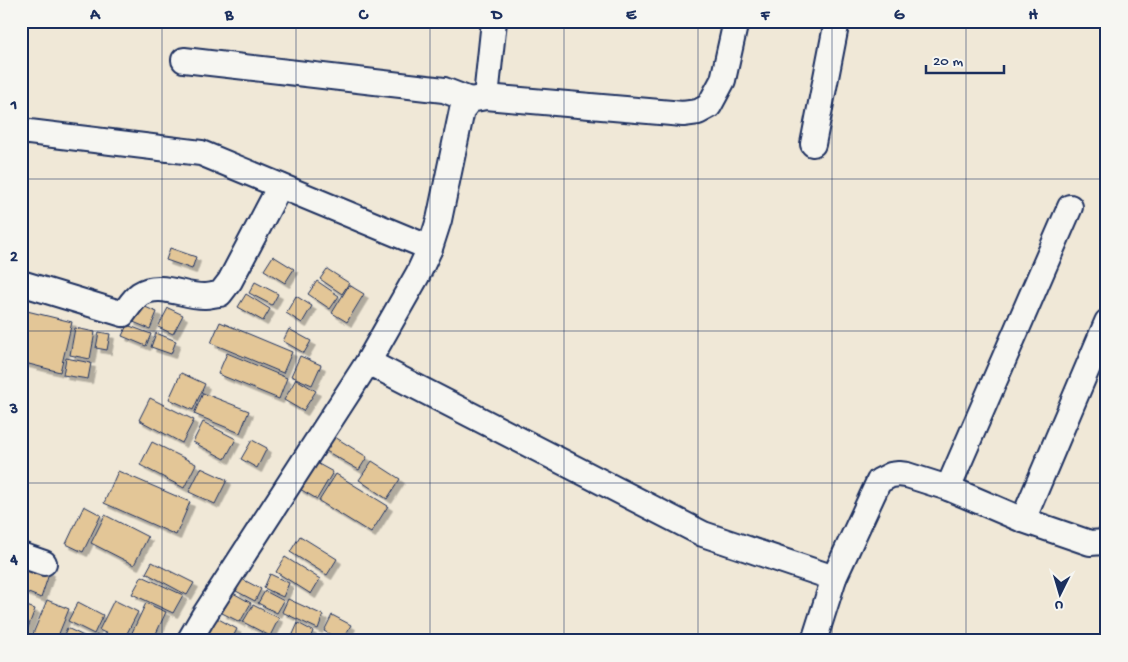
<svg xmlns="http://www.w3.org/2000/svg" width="1128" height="662" font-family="'Gochi Hand',sans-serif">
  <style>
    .building { fill: #e3c697; stroke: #1b2f5e; filter: url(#shadow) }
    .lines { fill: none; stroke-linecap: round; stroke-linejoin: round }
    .minor-casing { stroke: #1b2f5e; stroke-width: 28 }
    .minor { stroke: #f6f6f2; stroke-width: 24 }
    .grid { fill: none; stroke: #1b2f5e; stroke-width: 1; stroke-opacity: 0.55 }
    .neatline { fill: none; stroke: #1b2f5e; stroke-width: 2 }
    .grid-label { font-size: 16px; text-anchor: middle; font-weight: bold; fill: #1b2f5e }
  </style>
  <defs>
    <filter id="shadow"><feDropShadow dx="4.5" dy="4.5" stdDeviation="0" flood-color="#0004"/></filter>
  </defs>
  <rect width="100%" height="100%" fill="#f0e8d7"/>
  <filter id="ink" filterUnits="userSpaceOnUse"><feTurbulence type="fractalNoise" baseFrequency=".02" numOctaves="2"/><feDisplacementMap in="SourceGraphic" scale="10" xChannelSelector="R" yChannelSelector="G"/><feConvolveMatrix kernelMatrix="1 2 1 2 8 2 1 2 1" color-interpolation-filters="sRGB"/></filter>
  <g filter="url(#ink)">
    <g class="building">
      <polygon points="170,248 196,257 192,269 166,260"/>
      <polygon points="273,256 294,269 285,283 264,270"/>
      <polygon points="327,269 349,283 342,294 320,279"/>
      <polygon points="317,281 339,296 330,309 308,294"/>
      <polygon points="255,282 278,294 272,305 249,293"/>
      <polygon points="349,285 364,294 347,322 332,313"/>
      <polygon points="246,294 270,309 263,321 238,307"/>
      <polygon points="296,296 312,306 302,323 286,313"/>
      <polygon points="138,304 157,312 150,329 131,321"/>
      <polygon points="168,308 183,315 173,334 158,327"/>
      <polygon points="27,311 72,322 60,372 21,362 21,332"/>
      <polygon points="220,322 292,352 283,373 211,343"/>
      <polygon points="127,325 151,334 146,346 122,336"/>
      <polygon points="75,328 95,332 90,359 70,355"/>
      <polygon points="289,329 311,341 304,353 283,341"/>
      <polygon points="99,332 110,334 107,350 96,348"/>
      <polygon points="156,333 176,341 171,354 151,347"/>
      <polygon points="227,353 287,378 279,399 218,374"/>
      <polygon points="300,356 321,365 312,385 291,376"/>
      <polygon points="66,358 91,363 88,379 63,375"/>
      <polygon points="181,373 205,384 193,410 169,399"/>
      <polygon points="296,379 316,391 303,411 284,400"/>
      <polygon points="203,393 249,411 240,433 194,414"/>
      <polygon points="150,398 194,420 182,443 139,420"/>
      <polygon points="203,422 236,439 225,459 193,442"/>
      <polygon points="330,434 367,457 359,470 321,448"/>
      <polygon points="252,440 267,448 257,468 241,459"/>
      <polygon points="152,442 196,464 184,488 140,465"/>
      <polygon points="313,461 333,472 317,499 298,488"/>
      <polygon points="372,461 400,479 387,499 359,480"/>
      <polygon points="201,468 227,480 215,504 189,492"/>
      <polygon points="118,471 190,502 176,535 104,503"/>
      <polygon points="336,474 388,506 371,533 319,501"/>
      <polygon points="84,506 101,515 83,552 66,544"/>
      <polygon points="105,515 148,537 134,565 91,543"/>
      <polygon points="300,536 337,559 327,575 290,552"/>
      <polygon points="285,557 320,579 311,594 276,572"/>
      <polygon points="152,562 194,583 187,595 146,573"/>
      <polygon points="21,566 50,571 41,598 21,590"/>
      <polygon points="270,574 289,583 283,597 264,588"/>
      <polygon points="142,576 183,595 173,613 132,594"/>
      <polygon points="242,579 261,589 255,601 236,591"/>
      <polygon points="265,591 284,601 277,613 258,603"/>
      <polygon points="233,593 251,603 240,622 222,613"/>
      <polygon points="288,599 323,615 318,629 282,612"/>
      <polygon points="47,600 69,609 56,641 30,641"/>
      <polygon points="114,600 138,612 123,641 99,630"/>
      <polygon points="78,602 103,615 94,634 68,621"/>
      <polygon points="146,603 166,612 154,638 153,641 128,641"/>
      <polygon points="21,604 35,609 23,641 21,641"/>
      <polygon points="253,605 279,618 270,636 243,622"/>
      <polygon points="332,615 351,625 342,641 324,631"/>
      <polygon points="213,616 237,629 231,641 199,641"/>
      <polygon points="298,623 313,631 309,641 290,641"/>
      <polygon points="67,628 88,638 87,641 61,641"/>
      <polygon points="96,635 110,641 94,641"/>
    </g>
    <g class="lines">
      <g class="minor-casing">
        <g id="minor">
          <polyline points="184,60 444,90 470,100"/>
          <polyline points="486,97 494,21"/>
          <polyline points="21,131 201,153 430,248"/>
          <polyline points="813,144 837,21"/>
          <path d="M21 283 123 314C128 308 133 299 140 294 160 281 184 297 205 296 210 296 215 294 220 294L230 281 280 186"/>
          <polyline points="368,362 703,534 834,578"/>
          <polyline points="948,488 1070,207"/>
          <polyline points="1023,520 1107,322"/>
          <polyline points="21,555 44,563"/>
          <polyline points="189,641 203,617 368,362 418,274 430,248 439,220 462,110 470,100 486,97 683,114 698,112 709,106 723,80 736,21"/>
          <polyline points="814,641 834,578 879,481 891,475 899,474 907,475 948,488 1023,520 1090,543 1104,542 1107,539"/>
        </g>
      </g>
      <use href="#minor" class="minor"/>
    </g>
  </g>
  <path class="grid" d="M162 21V641M296 21V641M430 21V641M564 21V641M698 21V641M832 21V641M966 21V641M21 179H1107M21 331H1107M21 483H1107"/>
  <rect width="1128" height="662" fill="none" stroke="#f6f6f2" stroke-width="55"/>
  <g transform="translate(1060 594) rotate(185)" stroke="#f6f6f2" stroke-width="4" paint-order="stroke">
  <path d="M0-4L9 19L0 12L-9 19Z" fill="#1b2f5e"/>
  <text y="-8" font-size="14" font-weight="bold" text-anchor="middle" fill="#1b2f5e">U</text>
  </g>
  <path d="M926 65v8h78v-8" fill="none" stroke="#1b2f5e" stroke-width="2.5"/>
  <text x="933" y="65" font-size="15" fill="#1b2f5e" stroke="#f6f6f2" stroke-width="4" paint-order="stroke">20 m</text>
  <rect x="28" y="28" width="1072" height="606" class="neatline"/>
  <g class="grid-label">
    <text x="95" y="19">A</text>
    <text x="229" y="19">B</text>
    <text x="363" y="19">C</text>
    <text x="497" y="19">D</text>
    <text x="631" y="19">E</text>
    <text x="765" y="19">F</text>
    <text x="899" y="19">G</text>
    <text x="1033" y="19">H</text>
    <text x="14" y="109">1</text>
    <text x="14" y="261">2</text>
    <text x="14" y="413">3</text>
    <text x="14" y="564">4</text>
  </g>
</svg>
